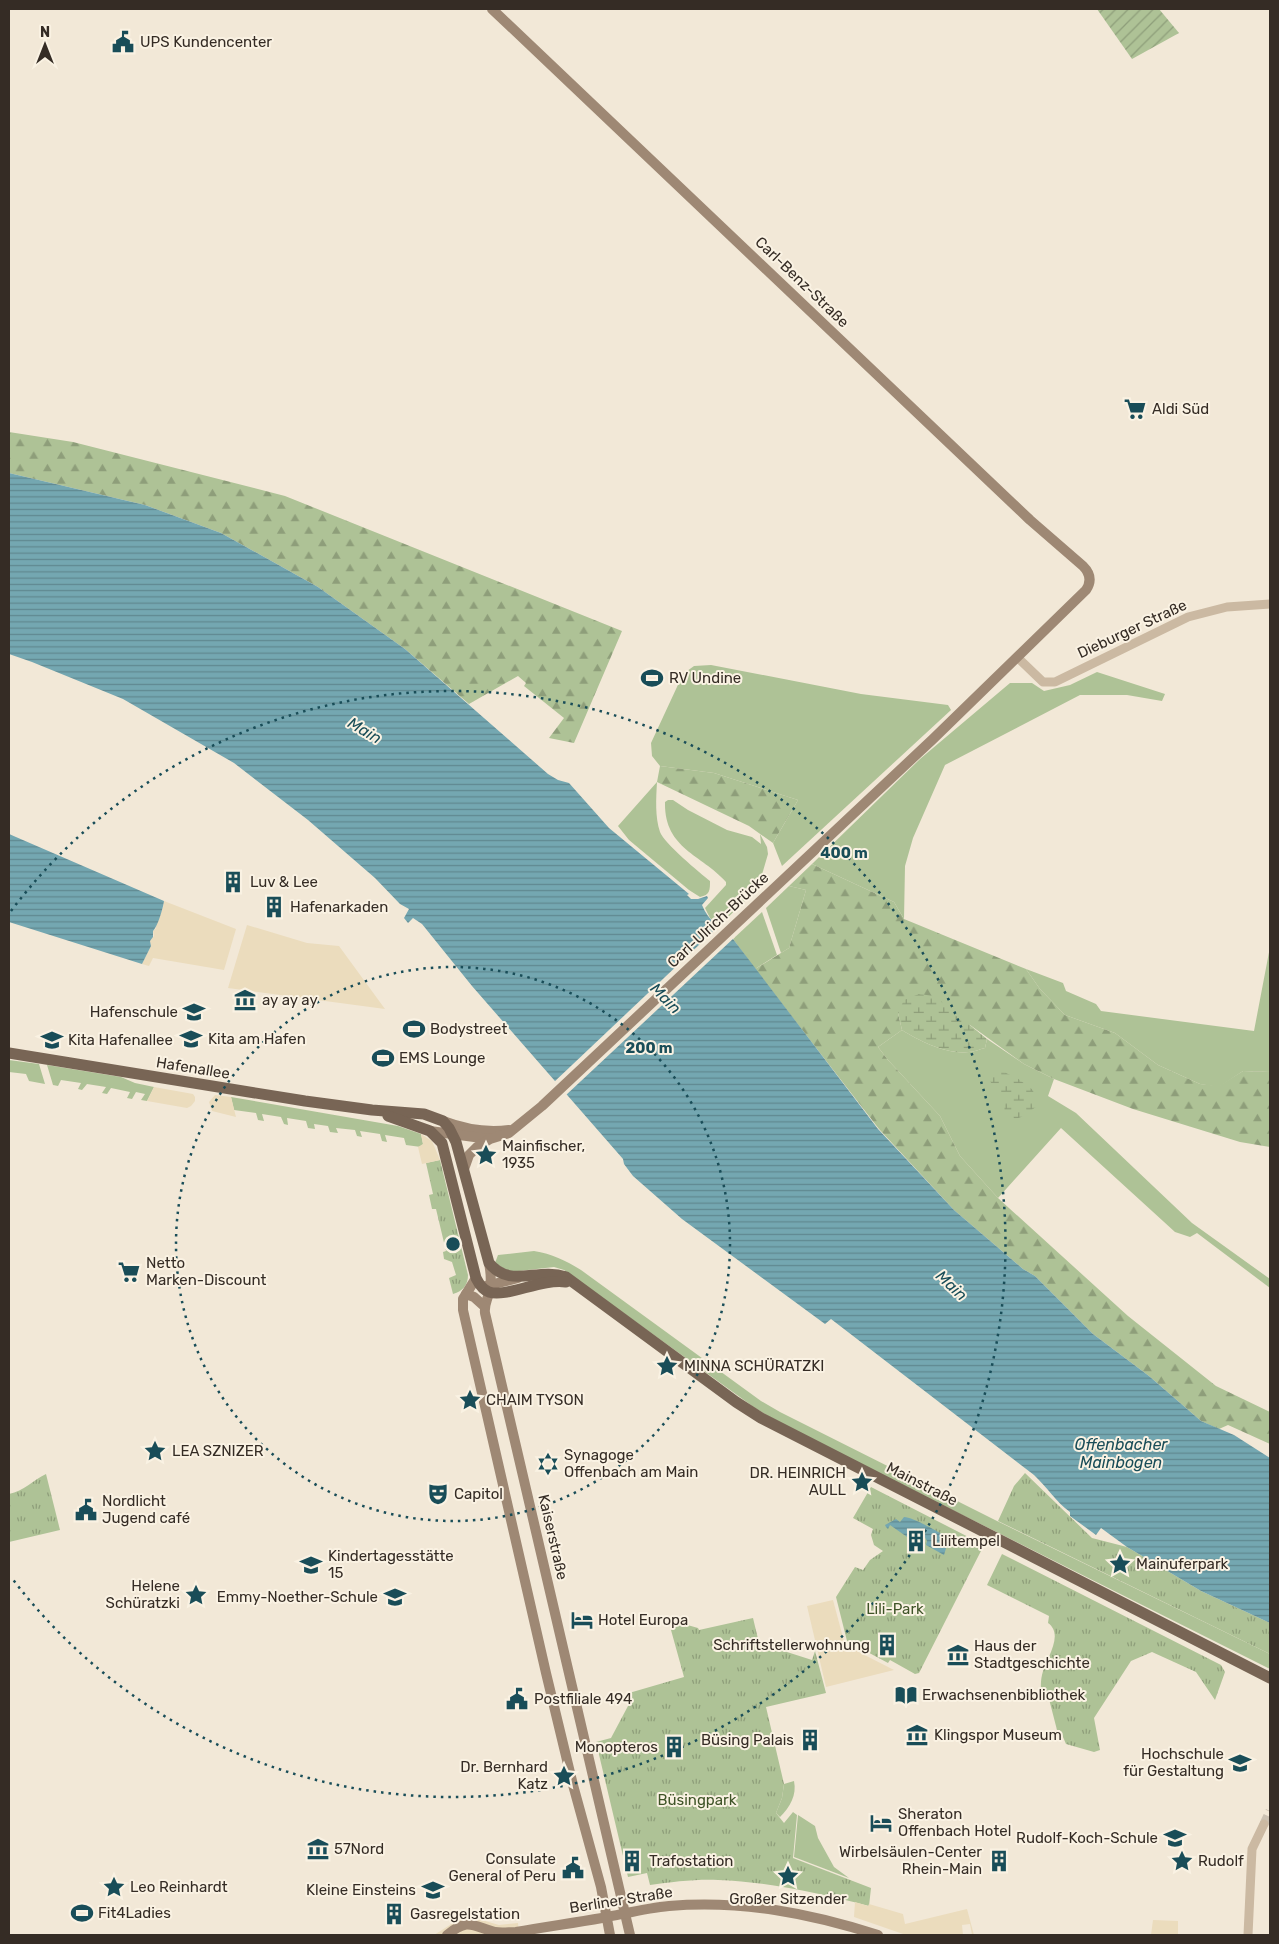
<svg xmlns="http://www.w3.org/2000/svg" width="1279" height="1944" font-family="Rubik,sans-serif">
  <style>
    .grass { fill: #aec296 }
    .forest { fill: url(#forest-firs) }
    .wetland { fill: url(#wetland-marsh) }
    .park { fill: url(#park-tufts) }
    .garden { fill: url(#garden-furrows) }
    .plaza { fill: #ebdcbd }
    .water { fill: url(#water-rules) }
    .pier { fill: #f2e8d7 }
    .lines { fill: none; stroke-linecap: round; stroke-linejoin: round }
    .tertiary-tunnel { stroke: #ccc2b3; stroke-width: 9; stroke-dasharray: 9 4.5; stroke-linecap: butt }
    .tertiary { stroke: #cbb9a2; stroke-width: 9 }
    .secondary { stroke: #9e8874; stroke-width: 10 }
    .primary { stroke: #786555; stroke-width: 11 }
    .ring { fill: none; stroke: #194d58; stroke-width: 2.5; stroke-dasharray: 2.5 5 }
    .labels { text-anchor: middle; stroke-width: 4; stroke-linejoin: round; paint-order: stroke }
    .poi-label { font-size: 15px; fill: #352c25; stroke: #faf2e3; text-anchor: start }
    .street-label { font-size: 15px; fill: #352c25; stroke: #faf2e3 }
    .park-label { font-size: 15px; fill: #3f5428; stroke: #faf2e3 }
    .water-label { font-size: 16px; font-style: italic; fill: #194d58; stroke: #faf2e3 }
    .centre { fill: #194d58; stroke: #faf2e3; stroke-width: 2.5 }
    .ring-label { font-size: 15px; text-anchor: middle; font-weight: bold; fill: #194d58; stroke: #faf2e3; stroke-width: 4; stroke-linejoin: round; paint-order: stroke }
  </style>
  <defs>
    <pattern id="forest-firs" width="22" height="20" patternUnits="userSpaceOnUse" patternTransform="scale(1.25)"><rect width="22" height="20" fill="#aec296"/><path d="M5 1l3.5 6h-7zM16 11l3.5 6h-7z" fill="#8e9e7a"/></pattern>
    <pattern id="wetland-marsh" width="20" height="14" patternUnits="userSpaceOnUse" patternTransform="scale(1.25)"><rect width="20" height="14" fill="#aec296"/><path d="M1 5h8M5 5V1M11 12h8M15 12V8" fill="none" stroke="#8e9e7a"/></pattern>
    <pattern id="park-tufts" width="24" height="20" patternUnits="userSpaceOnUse" patternTransform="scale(1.25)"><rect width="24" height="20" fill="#aec296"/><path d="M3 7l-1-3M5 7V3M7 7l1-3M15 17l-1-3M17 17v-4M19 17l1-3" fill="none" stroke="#8e9e7a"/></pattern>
    <pattern id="garden-furrows" width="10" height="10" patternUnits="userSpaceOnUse" patternTransform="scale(1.25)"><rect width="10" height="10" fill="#aec296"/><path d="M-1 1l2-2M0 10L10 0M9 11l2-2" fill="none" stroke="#8e9e7a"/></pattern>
    <pattern id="water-rules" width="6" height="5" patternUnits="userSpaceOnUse" patternTransform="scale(1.25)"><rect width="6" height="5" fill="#74a7b1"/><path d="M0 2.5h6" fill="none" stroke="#608890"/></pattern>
  </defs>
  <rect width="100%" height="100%" fill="#f2e8d7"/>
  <g class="grass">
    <polygon points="711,665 861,694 948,705 951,710 782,866 773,843 798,800 714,773 660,766 652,756 651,743 683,674 694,666"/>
    <polygon points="1097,672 1165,694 1162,701 1127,695 1080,695 945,765 913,838 905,866 904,919 894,902 812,864 920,759 1010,683 1032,683 1044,691 1070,685"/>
    <path d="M657 782C656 799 655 817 660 832 664 843 700 873 710 881 710 890 710 895 700 897L689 890 629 840 618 826Z"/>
    <path d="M668 800H673L688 810 727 830 752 837 761 844 760 834 767 847 768 854 758 888 718 927 710 918 705 908 726 885V882C701 854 664 849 665 802Z"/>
    <polygon points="789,886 806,890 789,948 781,953 766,908"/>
    <polygon points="762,912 777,955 755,969 733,939"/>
    <polygon points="1270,947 1270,1072 1243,1071 1219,1087 1200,1084 1158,1065 1115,1033 1065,1015 1040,989 1026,969 1063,983 1066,991 1096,1004 1101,1011 1254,1031"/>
    <path d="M902 1030C919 1041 948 1055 969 1052 974 1052 980 1049 985 1048L987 1039 1024 1064 1054 1079 1048 1096 1076 1113 1192 1223 1270 1279V1288L1197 1233 1190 1237 1175 1232 1061 1128 998 1198 960 1156 940 1116 888 1060 878 1047Z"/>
    <polygon points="9,1060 39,1064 45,1084 29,1081 26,1074 9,1072"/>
    <polygon points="47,1065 121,1077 135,1083 154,1087 147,1101 141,1100 145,1094 136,1092 132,1099 127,1098 130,1092 111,1088 107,1094 102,1093 106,1087 87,1084 82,1090 78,1089 81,1083 61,1080 58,1086 53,1085"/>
    <polygon points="231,1097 398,1126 421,1134 423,1144 421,1147 406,1145 404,1138 385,1135 387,1142 382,1141 380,1134 360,1131 362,1137 357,1136 355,1130 336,1128 338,1133 330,1132 328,1126 314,1124 315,1129 308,1128 306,1121 287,1118 288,1125 284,1124 281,1117 262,1114 264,1121 258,1120 256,1113 234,1110"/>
    <path d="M534 1251C552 1254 565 1260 581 1270L761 1401 780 1412 995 1520 1270 1654V1669L787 1427 755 1408 564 1270 554 1267 510 1272 495 1263 498 1255Z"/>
    <path d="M794 1781C797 1795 790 1807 780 1817L776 1813 782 1798 784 1784Z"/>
    <polygon points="798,1815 815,1826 818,1838 834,1867 849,1878 794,1857"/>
  </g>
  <g class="forest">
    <polygon points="9,432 73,442 285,496 622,631 574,743 549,738 564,718 524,686 526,683 518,676 469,704 405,649 318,587 221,533 145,505 9,473"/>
    <polygon points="660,766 714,773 798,800 773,843 749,826 657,782"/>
    <polygon points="812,864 894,902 904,919 1026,969 1040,989 1065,1015 1115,1033 1158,1065 1200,1084 1219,1086 1243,1071 1270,1072 1270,1147 1240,1142 1133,1109 1054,1079 1024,1064 970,1025 898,1013 902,1030 878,1047 888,1060 940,1116 960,1156 998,1198 1128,1316 1216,1386 1270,1412 1270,1444 1228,1425 1219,1429 1201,1421 1149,1376 1093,1334 1035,1276 1023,1269 954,1210 879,1129 755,969 789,948 806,890 789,886"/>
  </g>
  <g class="wetland">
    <path d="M919 994 934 996 987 1039 985 1048C980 1049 974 1052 969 1052 948 1055 919 1041 902 1030L898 1013 904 1000Z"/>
    <polygon points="995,1068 1017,1078 1033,1090 1036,1107 1021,1117 1011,1121 1005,1116 1004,1101 987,1077 989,1070"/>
  </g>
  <g class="park">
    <path d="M440 1160 468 1275C468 1285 463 1291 453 1294L449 1278 456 1275 452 1262 444 1259 443 1252 446 1251 436 1209H432L429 1195 433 1194 426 1163Z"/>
    <polygon points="1025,1473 1092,1538 1127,1547 1201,1591 1270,1623 1270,1654 998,1521 1014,1486"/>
    <path d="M46 1474 60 1530 9 1542V1494C24 1491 33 1480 46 1474Z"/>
    <polygon points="871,1487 984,1545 919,1673 915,1674 890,1660 888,1663 847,1641 836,1597 855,1567 863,1570 870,1560 883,1551 874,1545 871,1535 873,1529 853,1518"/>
    <path d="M1002 1554 1221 1665 1225 1672 1215 1700 1196 1672 1152 1652 1131 1661 1094 1718 1100 1750 1094 1752 1066 1744 1060 1730H1057L1049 1699 1042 1700C1041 1692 1040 1684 1042 1675 1045 1660 1065 1635 1048 1623L1049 1616 987 1585Z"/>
    <path d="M753 1618 759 1643 812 1660 815 1651 826 1693 766 1707 784 1784 782 1798 776 1813 784 1823 793 1812 797 1815 793 1858 871 1888 869 1906C819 1893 770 1882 718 1880 696 1879 672 1882 650 1885L647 1873 628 1877 596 1742 611 1738 628 1706 629 1693 684 1677 671 1630 677 1622 698 1628 699 1630Z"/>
  </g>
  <polygon class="garden" points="1097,9 1159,9 1179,33 1132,59"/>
  <g class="plaza">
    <polygon points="164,901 236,929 224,970 153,958 149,966 142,964 151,946 150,941 154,936 153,931 156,928 156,922 163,908"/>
    <polygon points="247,925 307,943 339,946 385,1009 228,988"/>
    <polygon points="154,1087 193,1094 195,1097 195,1101 191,1106 187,1108 147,1101"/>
    <polygon points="215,1095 231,1097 236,1117 212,1111 209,1102"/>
    <polygon points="421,1134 432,1141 440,1160 422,1164 418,1147 423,1144"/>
    <polygon points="833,1600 845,1645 894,1670 826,1687 807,1606"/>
    <polygon points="855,1902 868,1906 869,1904 903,1914 905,1924 967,1909 974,1935 972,1935 970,1924 962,1925 963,1935 906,1935 854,1917"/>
    <polygon points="461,1918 475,1918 499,1925 518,1923 519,1935 434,1935"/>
    <polygon points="1153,1920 1178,1921 1178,1935 1151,1935"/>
  </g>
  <g class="water">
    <path d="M9 473 145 505 221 533 318 587 405 649 548 774 558 780 569 783 609 828 689 894 687 895 691 899H698L707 896 708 898 702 905C708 920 721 930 733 939L878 1129 954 1210 1023 1269 1035 1276 1093 1334 1149 1376 1201 1421 1234 1435 1270 1458V1623L1201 1591 1127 1547 1101 1528 1096 1535 1070 1516V1512C1056 1502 1047 1487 1034 1475L831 1319 825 1324 682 1219 633 1176 624 1164 623 1159 472 986 422 924 413 918 408 923 404 918 409 909 400 904 375 878 308 820 234 763 123 699 32 662 9 654Z"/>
    <path d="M9 834 164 901C163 908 158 926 153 931V937L150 941 151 946 142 964 9 922Z"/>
    <path d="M904 1517C912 1517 937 1531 945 1536L947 1545 944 1555 926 1545 927 1541 923 1534 914 1532 910 1539 890 1525 888 1529 886 1527 885 1525 896 1519 900 1522Z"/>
  </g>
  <polygon class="pier" points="720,925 735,937 565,1096 553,1083"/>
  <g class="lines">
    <polyline class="tertiary-tunnel" points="1264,1824 1270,1811"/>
    <g class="tertiary">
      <polyline points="1018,658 1043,682 1055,682 1188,617 1227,607 1270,604"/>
      <polyline points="1248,1935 1252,1849 1264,1824"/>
    </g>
    <g class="secondary">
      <path d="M443 1121C464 1129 487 1133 509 1130"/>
      <polyline points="430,1131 489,1139"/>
      <path d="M464 1169 469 1155 477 1147 490 1139 509 1133 542 1106 933 739 1086 590C1092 581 1090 573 1083 566L1030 520 492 9"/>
      <path d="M489 1263C491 1273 492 1282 489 1293 487 1301 484 1305 485 1313L630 1935"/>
      <polyline points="476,1278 463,1299 463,1310 546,1673 573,1785 601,1887 610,1935"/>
      <polyline points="486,1286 518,1278"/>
      <polyline points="466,1294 474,1297 484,1306"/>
      <path d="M447 1935C469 1917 472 1926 495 1932 502 1933 509 1932 516 1932 545 1927 573 1923 602 1918 624 1914 646 1908 669 1906 742 1900 809 1913 878 1935"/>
    </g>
    <g class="primary">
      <path d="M9 1053 305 1101 372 1110 424 1114 443 1121 449 1128 456 1142 489 1263C510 1289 537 1267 566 1277L736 1402 761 1418 1270 1678"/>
      <path d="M388 1116 430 1131 442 1143 476 1278C479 1284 483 1290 489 1292 506 1298 542 1278 566 1282"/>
    </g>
  </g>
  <g class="ring">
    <circle cx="453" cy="1244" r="277"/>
    <path d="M11 911A553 553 0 1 1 11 1577"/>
  </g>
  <defs>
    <g id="civic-bare" transform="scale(1.725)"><path d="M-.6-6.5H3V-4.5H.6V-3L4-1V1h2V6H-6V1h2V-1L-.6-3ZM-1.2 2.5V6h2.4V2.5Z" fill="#194d58" stroke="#faf2e3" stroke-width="2.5" paint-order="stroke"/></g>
    <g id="supermarket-bare" transform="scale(1.725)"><path d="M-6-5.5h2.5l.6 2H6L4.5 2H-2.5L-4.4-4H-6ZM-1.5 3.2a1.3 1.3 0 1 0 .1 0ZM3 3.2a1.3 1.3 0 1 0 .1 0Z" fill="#194d58" stroke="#faf2e3" stroke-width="2.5" paint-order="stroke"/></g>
    <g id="stadium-bare" transform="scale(1.725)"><path d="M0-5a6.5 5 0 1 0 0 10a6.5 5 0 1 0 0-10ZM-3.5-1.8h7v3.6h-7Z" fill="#194d58" stroke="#faf2e3" stroke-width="2.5" paint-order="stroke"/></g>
    <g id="building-bare" transform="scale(1.725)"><path d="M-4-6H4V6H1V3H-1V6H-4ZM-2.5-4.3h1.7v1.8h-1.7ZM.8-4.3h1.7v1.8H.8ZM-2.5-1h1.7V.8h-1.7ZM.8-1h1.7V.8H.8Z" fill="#194d58" stroke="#faf2e3" stroke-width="2.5" paint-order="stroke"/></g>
    <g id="museum-bare" transform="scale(1.725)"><path d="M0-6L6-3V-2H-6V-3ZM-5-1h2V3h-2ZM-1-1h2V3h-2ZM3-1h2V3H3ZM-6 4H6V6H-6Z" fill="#194d58" stroke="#faf2e3" stroke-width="2.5" paint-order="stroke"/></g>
    <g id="school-bare" transform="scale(1.725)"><path d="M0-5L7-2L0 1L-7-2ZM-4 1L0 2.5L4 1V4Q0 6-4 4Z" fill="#194d58" stroke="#faf2e3" stroke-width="2.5" paint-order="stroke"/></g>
    <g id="sight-bare" transform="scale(1.725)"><path d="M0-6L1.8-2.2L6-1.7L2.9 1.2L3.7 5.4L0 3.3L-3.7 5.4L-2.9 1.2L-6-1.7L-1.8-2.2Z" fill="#194d58" stroke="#faf2e3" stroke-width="2.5" paint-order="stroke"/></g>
    <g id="synagogue-bare" transform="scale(1.725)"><path d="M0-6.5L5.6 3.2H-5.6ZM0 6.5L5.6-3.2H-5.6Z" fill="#194d58" stroke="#faf2e3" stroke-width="2.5" paint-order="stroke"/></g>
    <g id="theatre-bare" transform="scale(1.725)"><path d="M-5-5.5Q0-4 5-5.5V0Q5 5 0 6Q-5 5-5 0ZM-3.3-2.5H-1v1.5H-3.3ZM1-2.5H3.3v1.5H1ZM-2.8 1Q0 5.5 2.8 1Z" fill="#194d58" stroke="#faf2e3" stroke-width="2.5" paint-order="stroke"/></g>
    <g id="hotel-bare" transform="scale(1.725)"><path d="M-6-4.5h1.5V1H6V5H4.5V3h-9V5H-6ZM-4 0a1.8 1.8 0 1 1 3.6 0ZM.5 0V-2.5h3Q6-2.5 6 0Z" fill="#194d58" stroke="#faf2e3" stroke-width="2.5" paint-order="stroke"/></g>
    <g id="library-bare" transform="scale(1.725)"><path d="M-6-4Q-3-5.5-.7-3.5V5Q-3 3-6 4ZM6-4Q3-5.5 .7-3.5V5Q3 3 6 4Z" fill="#194d58" stroke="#faf2e3" stroke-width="2.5" paint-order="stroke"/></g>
    <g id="university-bare" transform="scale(1.725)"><path d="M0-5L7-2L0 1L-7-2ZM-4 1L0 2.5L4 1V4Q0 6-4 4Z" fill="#194d58" stroke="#faf2e3" stroke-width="2.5" paint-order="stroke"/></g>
  </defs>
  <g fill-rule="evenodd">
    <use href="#civic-bare" x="123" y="42"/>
    <use href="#supermarket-bare" x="1135" y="409"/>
    <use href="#stadium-bare" x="652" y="678"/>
    <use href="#building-bare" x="233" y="882"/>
    <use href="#building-bare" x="274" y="907"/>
    <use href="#museum-bare" x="245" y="1000"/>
    <use href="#school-bare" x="194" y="1012"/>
    <use href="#stadium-bare" x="414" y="1029"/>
    <use href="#school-bare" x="191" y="1039"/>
    <use href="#school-bare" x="52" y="1040"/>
    <use href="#stadium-bare" x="383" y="1058"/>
    <use href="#sight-bare" x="486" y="1155"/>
    <use href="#supermarket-bare" x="129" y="1272"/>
    <use href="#sight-bare" x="667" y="1366"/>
    <use href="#sight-bare" x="470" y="1400"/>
    <use href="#sight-bare" x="155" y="1451"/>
    <use href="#synagogue-bare" x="548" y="1464"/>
    <use href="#sight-bare" x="862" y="1482"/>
    <use href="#theatre-bare" x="438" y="1494"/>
    <use href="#civic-bare" x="86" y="1510"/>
    <use href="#building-bare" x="916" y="1541"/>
    <use href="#sight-bare" x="1120" y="1564"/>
    <use href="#school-bare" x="311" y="1565"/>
    <use href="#sight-bare" x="196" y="1595"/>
    <use href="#school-bare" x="395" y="1597"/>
    <use href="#hotel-bare" x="582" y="1620"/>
    <use href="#building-bare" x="887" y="1645"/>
    <use href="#museum-bare" x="958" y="1655"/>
    <use href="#library-bare" x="906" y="1695"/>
    <use href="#civic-bare" x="517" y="1699"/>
    <use href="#museum-bare" x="917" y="1735"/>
    <use href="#building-bare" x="810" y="1740"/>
    <use href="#building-bare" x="674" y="1747"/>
    <use href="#university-bare" x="1240" y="1763"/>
    <use href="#sight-bare" x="564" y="1776"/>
    <use href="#hotel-bare" x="881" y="1823"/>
    <use href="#school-bare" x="1175" y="1838"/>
    <use href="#museum-bare" x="318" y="1849"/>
    <use href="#building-bare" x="632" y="1861"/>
    <use href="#building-bare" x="999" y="1861"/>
    <use href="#sight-bare" x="1182" y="1861"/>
    <use href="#civic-bare" x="573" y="1868"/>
    <use href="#sight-bare" x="788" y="1876"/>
    <use href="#sight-bare" x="114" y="1887"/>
    <use href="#school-bare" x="433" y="1890"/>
    <use href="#stadium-bare" x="82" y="1913"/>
    <use href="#building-bare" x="394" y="1914"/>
  </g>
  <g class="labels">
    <g class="poi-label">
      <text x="140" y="47">UPS Kundencenter</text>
      <text x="1152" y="414">Aldi Süd</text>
      <text x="669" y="683">RV Undine</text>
      <text x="250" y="887">Luv &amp; Lee</text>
      <text x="290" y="912">Hafenarkaden</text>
      <text x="262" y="1005">ay ay ay</text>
      <text x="178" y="1017" text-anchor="end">Hafenschule</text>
      <text x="430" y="1034">Bodystreet</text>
      <text x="208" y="1044">Kita am Hafen</text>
      <text x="68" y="1045">Kita Hafenallee</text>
      <text x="399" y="1063">EMS Lounge</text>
      <text x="502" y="1151">Mainfischer,<tspan x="502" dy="17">1935</tspan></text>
      <text x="146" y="1268">Netto<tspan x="146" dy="17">Marken-Discount</tspan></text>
      <text x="684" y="1371">MINNA SCHÜRATZKI</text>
      <text x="486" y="1405">CHAIM TYSON</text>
      <text x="172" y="1456">LEA SZNIZER</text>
      <text x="564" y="1460">Synagoge<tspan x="564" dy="17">Offenbach am Main</tspan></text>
      <text x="846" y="1478" text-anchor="end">DR. HEINRICH<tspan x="846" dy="17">AULL</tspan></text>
      <text x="454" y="1499">Capitol</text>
      <text x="102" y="1506">Nordlicht<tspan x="102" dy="17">Jugend café</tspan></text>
      <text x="932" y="1546">Lilitempel</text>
      <text x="328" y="1561">Kindertagesstätte<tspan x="328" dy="17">15</tspan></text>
      <text x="1136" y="1569">Mainuferpark</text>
      <text x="180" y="1591" text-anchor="end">Helene<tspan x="180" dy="17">Schüratzki</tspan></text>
      <text x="378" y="1602" text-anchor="end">Emmy-Noether-Schule</text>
      <text x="598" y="1625">Hotel Europa</text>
      <text x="870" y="1650" text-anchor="end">Schriftstellerwohnung</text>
      <text x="974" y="1651">Haus der<tspan x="974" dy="17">Stadtgeschichte</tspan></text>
      <text x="922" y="1700">Erwachsenenbibliothek</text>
      <text x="534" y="1704">Postfiliale 494</text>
      <text x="934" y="1740">Klingspor Museum</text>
      <text x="794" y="1745" text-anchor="end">Büsing Palais</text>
      <text x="658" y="1752" text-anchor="end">Monopteros</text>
      <text x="1224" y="1759" text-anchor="end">Hochschule<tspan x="1224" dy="17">für Gestaltung</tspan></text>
      <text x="548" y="1772" text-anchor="end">Dr. Bernhard<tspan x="548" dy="17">Katz</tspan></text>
      <text x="898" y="1819">Sheraton<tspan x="898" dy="17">Offenbach Hotel</tspan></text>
      <text x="1158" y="1843" text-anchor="end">Rudolf-Koch-Schule</text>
      <text x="334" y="1854">57Nord</text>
      <text x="982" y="1857" text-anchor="end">Wirbelsäulen-Center<tspan x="982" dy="17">Rhein-Main</tspan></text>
      <text x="556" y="1864" text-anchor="end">Consulate<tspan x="556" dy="17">General of Peru</tspan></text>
      <text x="649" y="1866">Trafostation</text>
      <text x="1198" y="1866">Rudolf</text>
      <text x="130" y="1892">Leo Reinhardt</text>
      <text x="416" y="1895" text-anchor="end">Kleine Einsteins</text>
      <text x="788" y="1904" text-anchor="middle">Großer Sitzender</text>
      <text x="98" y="1918">Fit4Ladies</text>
      <text x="410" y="1919">Gasregelstation</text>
    </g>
    <g class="street-label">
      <text transform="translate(802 282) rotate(44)" y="5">Carl-Benz-Straße</text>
      <text transform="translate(1132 629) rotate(-25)" y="5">Dieburger Straße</text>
      <text transform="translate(718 920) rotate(-43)" y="5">Carl-Ulrich-Brücke</text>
      <text transform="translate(193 1068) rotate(9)" y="5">Hafenallee</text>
      <text transform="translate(922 1484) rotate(27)" y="5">Mainstraße</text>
      <text transform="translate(553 1537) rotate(77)" y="5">Kaiserstraße</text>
      <text transform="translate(621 1900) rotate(-9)" y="5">Berliner Straße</text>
    </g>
    <g class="park-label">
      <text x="895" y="1614">Lili-Park</text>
      <text x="697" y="1805">Büsingpark</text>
    </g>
    <g class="water-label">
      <text transform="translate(365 730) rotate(31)" y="6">Main</text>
      <text transform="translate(666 998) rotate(45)" y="6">Main</text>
      <text transform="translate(952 1285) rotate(43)" y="6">Main</text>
      <text x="1121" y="1450">Offenbacher<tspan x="1121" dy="18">Mainbogen</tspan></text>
    </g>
  </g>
  <circle cx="453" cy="1244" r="8" class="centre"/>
  <g class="ring-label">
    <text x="844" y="858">400 m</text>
    <text x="649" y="1053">200 m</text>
  </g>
  <rect width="1279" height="1944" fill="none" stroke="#352c25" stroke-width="20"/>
  <g transform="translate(45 45)" stroke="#faf2e3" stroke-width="4" paint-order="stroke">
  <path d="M0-4L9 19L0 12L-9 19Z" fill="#352c25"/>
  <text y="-8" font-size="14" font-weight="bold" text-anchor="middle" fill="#352c25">N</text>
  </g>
</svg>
